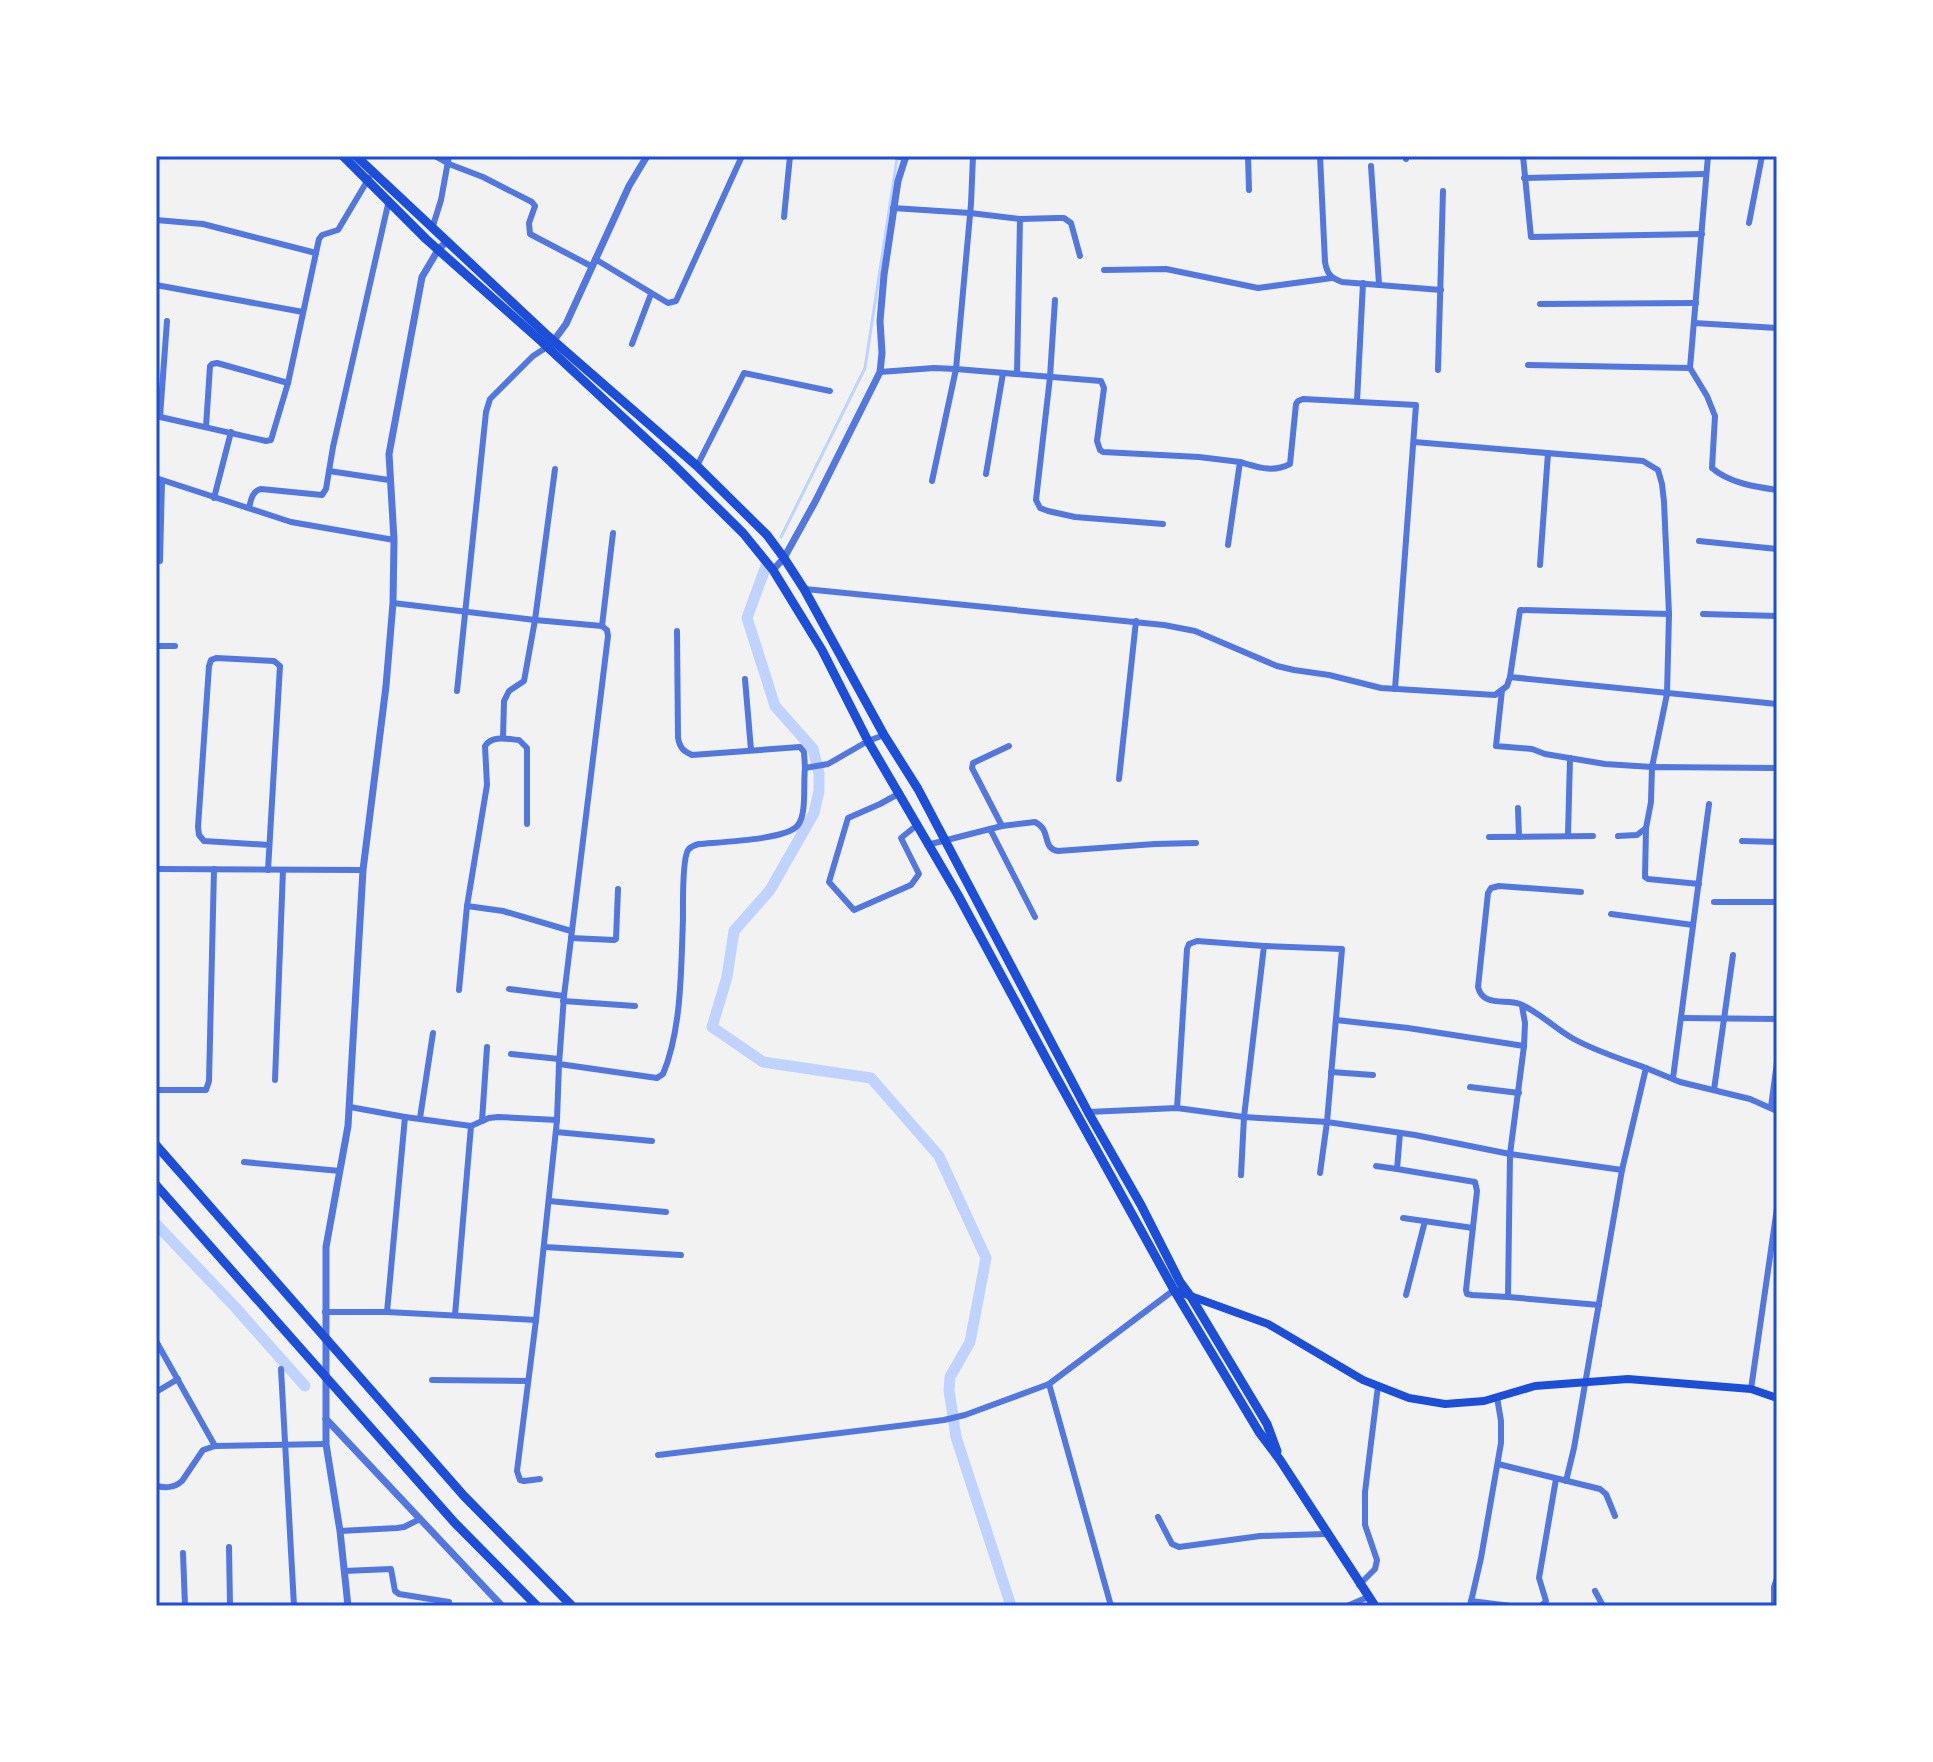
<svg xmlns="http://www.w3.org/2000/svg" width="1933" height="1762" font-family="Commissioner,sans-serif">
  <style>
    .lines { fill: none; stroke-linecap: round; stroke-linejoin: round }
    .stream { stroke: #bfd3fe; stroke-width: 3 }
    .canal { stroke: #bfd3fe; stroke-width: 11 }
    .minor { stroke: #5277de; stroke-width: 6 }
    .tertiary { stroke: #5277de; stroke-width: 7 }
    .secondary { stroke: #1d4ed8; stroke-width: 8 }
    .primary { stroke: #1d4ed8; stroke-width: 9 }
    .trunk { stroke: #1d4ed8; stroke-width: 9 }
    .neatline { fill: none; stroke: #1d4ed8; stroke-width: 3 }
  </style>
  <rect width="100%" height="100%" fill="#f2f2f2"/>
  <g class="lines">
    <polyline class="stream" points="781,537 865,368 897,159"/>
    <g class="canal">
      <polyline points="766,566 747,618 775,706 813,749 819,773 819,791 814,813 770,890 734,931 727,977 712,1027 763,1062 871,1078 939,1156 986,1258 970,1342 950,1377 949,1390 956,1437 1011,1606"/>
      <polyline points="156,1224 235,1307 305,1386"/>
    </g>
    <g class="minor">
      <polyline points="435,156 449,164 483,177 532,202 535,206 529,223 530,234 591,266"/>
      <polyline points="894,156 906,158"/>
      <polyline points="973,156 971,204 956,369 1101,381 1104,388 1097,441 1100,450 1103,452 1199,457 1240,462 1228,545"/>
      <polyline points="1248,156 1249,190"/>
      <path d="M1320 156 1325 262C1327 274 1331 278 1342 282L1441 290"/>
      <polyline points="1406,156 1406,159"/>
      <polyline points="1523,156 1531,237 1702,234"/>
      <polyline points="1371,166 1379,284"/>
      <polyline points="1524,178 1706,174"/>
      <polyline points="389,200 333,447 329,471 389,480"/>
      <polyline points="893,208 970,213 1020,219 1058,218 1064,218 1071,223 1080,256"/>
      <polyline points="784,217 790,156"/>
      <polyline points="156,220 203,224 316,253"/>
      <polyline points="1749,223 1762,156"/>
      <polyline points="432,229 441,200 449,156"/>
      <polyline points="595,259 668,303 676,301 742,156"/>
      <polyline points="1104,270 1166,269 1258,288 1332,278"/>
      <polyline points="156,285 303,312"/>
      <polyline points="1055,300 1050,377 1036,500 1040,508 1048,511 1075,517 1163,524"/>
      <polyline points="1540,304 1696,303"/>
      <polyline points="1694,323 1777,328"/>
      <polyline points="632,344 651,294"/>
      <polyline points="1528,365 1690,368 1708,156"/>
      <path d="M1690 368 1707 396 1715 416 1712 468C1729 483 1756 487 1777 490"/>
      <polyline points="1438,370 1443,191"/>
      <polyline points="880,372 934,368 956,369 932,481"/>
      <polyline points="1017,374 1020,219"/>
      <polyline points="1357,401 1363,283"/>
      <polyline points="156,416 266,441 271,440 288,383 319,239 322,235 338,230 369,178"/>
      <polyline points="160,417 167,321"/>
      <polyline points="206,427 210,366 212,364 217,363 288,383"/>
      <polyline points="1414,442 1643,461 1658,470 1662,484 1664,502 1669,614 1667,694 1652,767 1605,764 1545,754 1532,749 1496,746 1502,690"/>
      <path d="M1240 462C1258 467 1272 473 1290 464L1296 404 1298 401 1303 399 1416 405 1395 689"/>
      <polyline points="697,466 744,373 830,391"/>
      <polyline points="986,474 1003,373"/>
      <polyline points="156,478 291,522 394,540"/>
      <polyline points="214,498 231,432"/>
      <path d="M249 508C251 500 252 491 261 489L322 495 326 489 329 471"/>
      <polyline points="1699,541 1777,549"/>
      <polyline points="160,561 162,481"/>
      <polyline points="1540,565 1548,453"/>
      <polyline points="805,589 1164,625 1195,631 1277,666 1294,670 1329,675 1381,688 1495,695 1507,686 1510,677"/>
      <polyline points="393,603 535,620 602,626"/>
      <polyline points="1669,614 1520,610 1510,677 1777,704"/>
      <polyline points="1703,614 1777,616"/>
      <polyline points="602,626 613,533"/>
      <path d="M677 631 678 738C680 748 683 751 692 755L800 747 804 752 805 768"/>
      <polyline points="156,646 175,646"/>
      <polyline points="745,679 751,750"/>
      <polyline points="457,691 486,412 490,399 533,356 547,347"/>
      <polyline points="503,738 504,701 509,691 524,681 535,620 555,469"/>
      <polyline points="1009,746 973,763 972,768 1002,826 990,829 1035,917"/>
      <polyline points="1119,779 1136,621"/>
      <polyline points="900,793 880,804 848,818 829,882 854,910 911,885 919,874 901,838 917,825"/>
      <polyline points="1518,808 1519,837"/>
      <path d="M1002 826 1035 822C1052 830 1041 848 1058 851L1155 844 1196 843"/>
      <polyline points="1646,828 1645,877 1648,879 1699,884"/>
      <polyline points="1568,835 1570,758"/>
      <polyline points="1618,836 1637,835 1646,828 1651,802 1652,767 1777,768"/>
      <polyline points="1489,837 1593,836"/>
      <polyline points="1742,841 1777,842"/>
      <polyline points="927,845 990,829"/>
      <polyline points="156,869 363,870"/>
      <polyline points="268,870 280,666 274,661 216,658 211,660 209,666 198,827 199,835 204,841 269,845"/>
      <path d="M1581 892 1499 886 1491 888 1488 893 1478 987C1483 1007 1504 999 1520 1004 1536 1010 1556 1029 1572 1038 1595 1051 1621 1059 1646 1068"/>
      <polyline points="1714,902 1777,902"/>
      <polyline points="467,906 503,911 571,931"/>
      <polyline points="1611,914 1693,925"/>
      <polyline points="571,938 614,940 616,939 618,889"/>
      <polyline points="1264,946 1342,949 1327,1122 1320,1173"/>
      <polyline points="509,989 564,996"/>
      <path d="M459 990 467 906 487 785 485 746C492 735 507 739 519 740L527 748V824"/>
      <polyline points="563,1001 635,1006"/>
      <polyline points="1522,1006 1525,1023 1524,1046"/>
      <polyline points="1681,1018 1777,1019"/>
      <polyline points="1336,1020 1408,1028 1524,1046 1510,1154 1508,1297 1599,1305"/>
      <polyline points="511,1054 559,1059"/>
      <path d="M559 1064 657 1078 663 1074C682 1029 681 967 683 919 683 905 682 860 688 850 691 846 695 845 699 844 718 842 788 840 798 825 807 814 803 783 805 768L828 764 868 741 884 735"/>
      <polyline points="1331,1072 1373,1075"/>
      <polyline points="1673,1078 1709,804"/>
      <polyline points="275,1080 283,870"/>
      <polyline points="1470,1087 1519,1093"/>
      <polyline points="156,1090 206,1090 209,1081 214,869"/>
      <polyline points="1714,1090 1733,955"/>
      <polyline points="350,1107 405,1117 471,1126 489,1118 498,1117 557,1120"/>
      <polyline points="1771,1107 1777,1062"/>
      <polyline points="1177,1108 1187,949 1189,944 1197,941 1264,946 1244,1117 1241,1175"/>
      <polyline points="1088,1112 1177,1108 1244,1117 1327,1122 1415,1135 1510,1154 1622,1170 1574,1448 1566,1481"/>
      <polyline points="420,1118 433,1033"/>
      <polyline points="482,1121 487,1047"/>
      <polyline points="556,1132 652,1141"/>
      <polyline points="1400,1133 1397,1169 1475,1182 1477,1191 1466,1290 1467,1294 1472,1295 1508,1297"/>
      <polyline points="244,1162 340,1171"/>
      <polyline points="1376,1166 1397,1169"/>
      <polyline points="1622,1170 1646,1068 1680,1082 1750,1099 1777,1111"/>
      <polyline points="549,1201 666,1212"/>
      <polyline points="1403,1218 1473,1228"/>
      <polyline points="544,1247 681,1255"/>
      <polyline points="1406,1295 1425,1221"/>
      <polyline points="325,1312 387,1312 536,1320"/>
      <polyline points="387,1312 405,1117"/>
      <polyline points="455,1315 471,1126"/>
      <polyline points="156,1341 215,1446"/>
      <polyline points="281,1369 294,1606"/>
      <polyline points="432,1380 528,1381"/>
      <polyline points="1049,1384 1111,1606"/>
      <polyline points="1751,1389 1777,1208"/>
      <polyline points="156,1392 178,1379"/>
      <polyline points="658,1455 906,1425 944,1420 965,1415 1049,1384 1174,1290"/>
      <polyline points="1498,1464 1600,1489 1606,1494 1615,1516"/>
      <polyline points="540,1479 524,1481 520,1480 517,1471 536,1320 557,1120 559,1064 564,996 608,636 607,630 602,626"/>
      <path d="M156 1486C166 1488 174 1488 182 1481L203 1450 215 1446 326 1444"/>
      <polyline points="1158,1517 1172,1544 1179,1547 1260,1536 1326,1534"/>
      <polyline points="340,1531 397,1528 404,1527 420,1519"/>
      <polyline points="229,1547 230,1606"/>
      <polyline points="183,1553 185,1606"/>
      <polyline points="344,1571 391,1569 395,1591 399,1594 449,1602"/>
      <polyline points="1359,1585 1375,1569 1377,1560 1365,1525 1365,1492 1378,1386"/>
      <polyline points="1595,1591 1603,1606"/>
      <polyline points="1471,1601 1511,1606"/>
      <polyline points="1347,1606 1368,1597"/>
      <polyline points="1470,1606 1481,1558 1501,1443 1501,1421 1497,1397"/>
      <polyline points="1541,1606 1546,1601 1539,1578 1556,1479"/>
      <polyline points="1774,1606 1774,1587 1777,1578"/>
    </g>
    <g class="tertiary">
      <polyline points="552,343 566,324 629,186 647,156"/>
      <polyline points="773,570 784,558 815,502 880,372 882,353 880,321 884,275 898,181 906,156"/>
      <polyline points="326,1419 502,1606"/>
      <polyline points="348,1606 340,1531 326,1444 326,1247 348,1126 363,870 386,686 393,603 394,540 389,454 422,277 438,250 446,242"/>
    </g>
    <polyline class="secondary" points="1174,1290 1268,1324 1363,1380 1409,1398 1445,1404 1484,1401 1535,1386 1628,1379 1751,1389 1777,1398"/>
    <g class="primary">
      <polyline points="343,156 426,239 542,342 671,462 743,533 773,570 822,650 868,741 958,895 1054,1073 1174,1290 1259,1432 1280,1460 1375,1606"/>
      <polyline points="356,156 548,336 697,466 767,535 784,558 804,589 884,735 918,789 1088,1112 1141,1205 1180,1282 1191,1297 1267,1424 1277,1451"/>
    </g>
    <g class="trunk">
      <polyline points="156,1145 464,1496 572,1606"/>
      <polyline points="156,1185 454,1522 537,1606"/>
    </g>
  </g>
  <rect width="1933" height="1762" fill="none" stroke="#ffffff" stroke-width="316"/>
  <rect x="158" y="158" width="1617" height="1446" class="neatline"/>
</svg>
